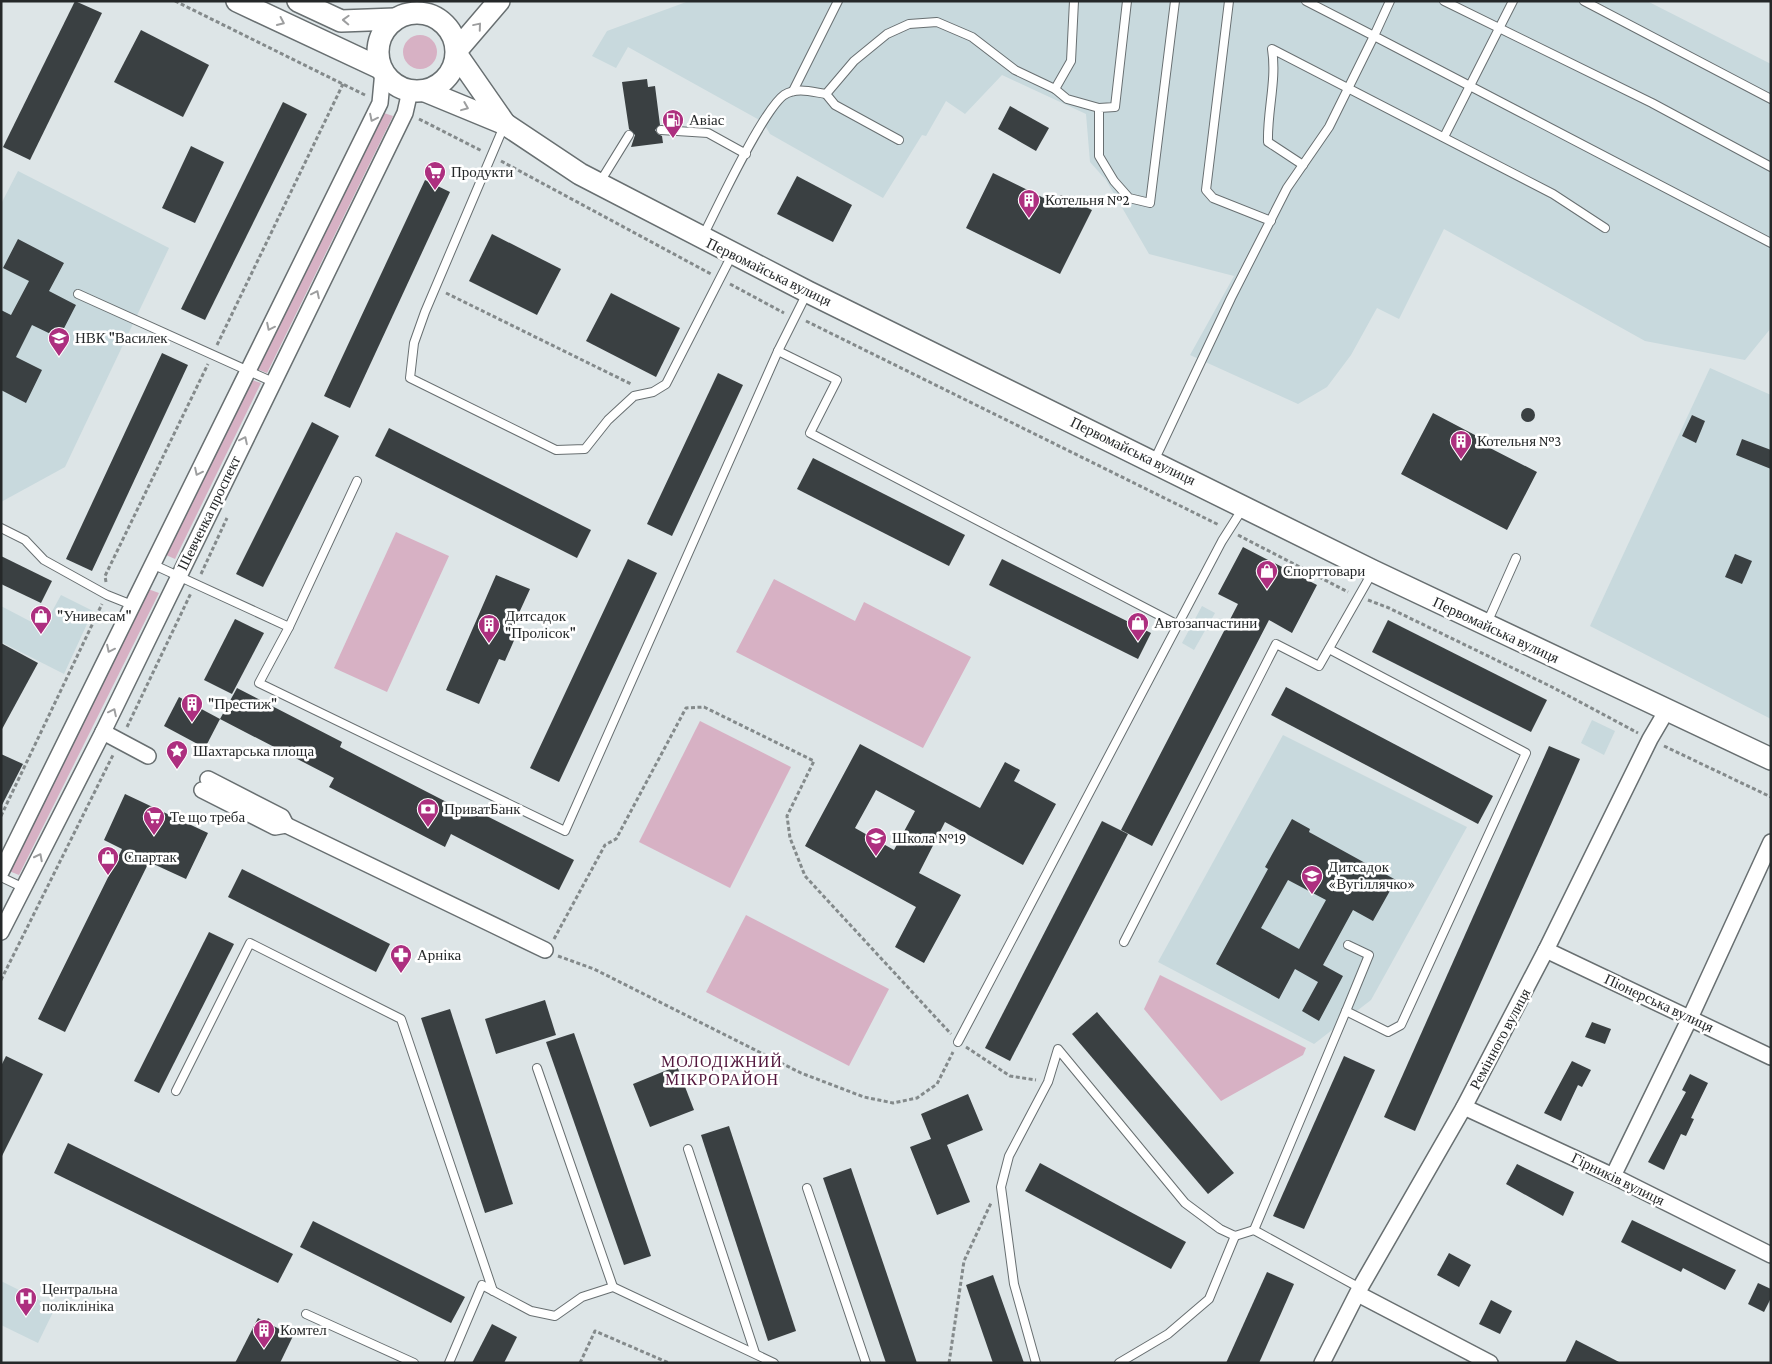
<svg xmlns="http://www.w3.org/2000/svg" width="1772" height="1364" font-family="'Crimson Pro',serif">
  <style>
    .built { fill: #c8d9dd }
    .green { fill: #d7b1c4 }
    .building { fill: #3a4042; fill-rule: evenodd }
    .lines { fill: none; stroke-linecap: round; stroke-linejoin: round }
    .lane-casing { stroke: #686f71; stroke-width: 10 }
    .street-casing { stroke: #686f71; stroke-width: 18 }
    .secondary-casing { stroke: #686f71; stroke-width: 24 }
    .path { stroke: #848a8b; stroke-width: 3; stroke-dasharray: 4 2.5; stroke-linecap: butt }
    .lane { stroke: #fff; stroke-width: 8 }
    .street { stroke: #fff; stroke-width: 15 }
    .secondary { stroke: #fff; stroke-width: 21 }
    .oneway { stroke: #9d9e9f }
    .labels { text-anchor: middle; stroke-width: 5; stroke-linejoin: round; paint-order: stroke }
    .poi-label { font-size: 15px; fill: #252829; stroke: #fff; text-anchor: start }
    .street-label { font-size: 15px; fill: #252829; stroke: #fff }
    .neighbourhood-label { font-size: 16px; letter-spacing: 1px; fill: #53173d; stroke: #fff }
  </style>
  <rect width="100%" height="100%" fill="#dde5e7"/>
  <g class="built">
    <polygon points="689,1 1647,1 1771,64 1771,328 1745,360 1645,341 1444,229 1399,319 1377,308 1351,355 1327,387 1298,404 1190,355 1234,276 1149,254 1106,180 1090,162 1086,114 1002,75 965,114 946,101 926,136 922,135 883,198 770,134 763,122 628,47 616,68 592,56 607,31"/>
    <polygon points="18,171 169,248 65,467 1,502 1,204"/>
    <polygon points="1710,368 1771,395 1771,719 1590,626"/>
    <polygon points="61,595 93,611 64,674 1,642 1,606 43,628"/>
    <polygon points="1202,606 1215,613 1194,650 1182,643"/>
    <polygon points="1592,720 1615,731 1604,755 1581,743"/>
    <polygon points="1283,735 1467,827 1371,1000 1314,1044 1158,962"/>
    <polygon points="1,1281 55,1308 38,1343 1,1325"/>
  </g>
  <g class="green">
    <circle cx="420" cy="52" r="17"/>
    <polygon points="384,113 393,116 267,373 257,369"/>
    <polygon points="252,380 261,383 175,559 166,555"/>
    <polygon points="396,532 449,556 387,692 334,668"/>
    <polygon points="774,579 855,621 864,602 971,657 923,748 736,652"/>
    <polygon points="148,589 159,593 19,875 9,871"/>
    <polygon points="700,721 791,767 730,888 639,842"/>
    <polygon points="746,915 889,989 849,1066 706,992"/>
    <polygon points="1160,975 1306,1048 1303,1055 1221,1101 1144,1009"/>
  </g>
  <g class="building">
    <polygon points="75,1 102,13 30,160 3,147"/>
    <polygon points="141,30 209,65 183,117 114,82"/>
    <polygon points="647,79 648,87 655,86 660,125 655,130 658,134 662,136 663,143 631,147 635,135 629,129 622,82"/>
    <polygon points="283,102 307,114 205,320 181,309"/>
    <polygon points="1010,106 1049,128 1036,151 998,129"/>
    <polygon points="191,146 224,162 195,223 162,208"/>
    <polygon points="993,173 1056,204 1061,195 1092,210 1060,274 966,228"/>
    <polygon points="797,176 852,205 833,242 777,214"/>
    <polygon points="425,180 450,192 350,408 324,396"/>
    <polygon points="492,234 561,269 537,315 469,281"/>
    <polygon points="18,239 64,263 49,291 76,305 59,338 32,325 16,357 42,370 26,403 1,390 1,310 11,315 29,281 3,268"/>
    <polygon points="611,293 680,328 656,377 586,341"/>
    <polygon points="162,353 188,365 92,571 66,559"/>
    <polygon points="718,373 743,385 672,536 647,524"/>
    <circle cx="1528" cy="415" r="7"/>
    <polygon points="1433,413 1492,444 1490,448 1537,472 1507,530 1401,474"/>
    <polygon points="1692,415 1705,421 1696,443 1682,436"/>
    <polygon points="312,422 339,436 263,587 236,574"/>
    <polygon points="389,428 591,530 577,558 375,456"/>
    <polygon points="1742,439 1771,450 1771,469 1736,455"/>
    <polygon points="813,458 965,535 949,566 797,489"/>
    <polygon points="1243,547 1317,585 1292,633 1269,620 1152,846 1121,830 1238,604 1218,594"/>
    <polygon points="1735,554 1752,561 1742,584 1725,577"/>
    <polygon points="1,556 52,581 41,603 1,584"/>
    <polygon points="628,559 657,573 559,782 530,768"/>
    <polygon points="1002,559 1151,633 1138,659 989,585"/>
    <polygon points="496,575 530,589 513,626 519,629 505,661 499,659 479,704 446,690"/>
    <polygon points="235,619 264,633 232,694 204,680"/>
    <polygon points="1388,620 1547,700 1531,732 1372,652"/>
    <polygon points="1,643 38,663 1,731"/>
    <polygon points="1286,687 1493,796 1478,824 1271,715"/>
    <polygon points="237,688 342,742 340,747 464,811 467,806 574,860 559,890 451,834 445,847 329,787 334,778 220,719"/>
    <polygon points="179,697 220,719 205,748 164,726"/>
    <path d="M860 744 980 808 1005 762 1020 770 1014 781 1056 804 1023 865 945 822 919 873 961 895 924 963 895 947 916 907 805 846ZM876 790 915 811 894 850 855 828Z"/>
    <polygon points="1549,746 1580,759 1415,1131 1384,1117"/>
    <polygon points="1,754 23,764 1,807"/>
    <polygon points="125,794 208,833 186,879 149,862 65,1032 38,1019 122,849 104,840"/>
    <path d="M1292 819 1310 829 1309 832 1396 880 1373 921 1353 910 1323 965 1343 976 1319 1021 1302 1011 1318 982 1295 969 1279 999 1216 964 1268 869 1265 867ZM1288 880 1326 900 1299 949 1261 928Z"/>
    <polygon points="1102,821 1128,834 1010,1061 985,1048"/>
    <polygon points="242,869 390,944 376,972 228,897"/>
    <polygon points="209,932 234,944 159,1093 134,1081"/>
    <polygon points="545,1000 556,1035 496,1054 485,1019"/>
    <polygon points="450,1009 513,1204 485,1213 421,1018"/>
    <polygon points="1097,1012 1234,1173 1208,1194 1072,1034"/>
    <polygon points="1592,1022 1611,1029 1605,1044 1585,1037"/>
    <polygon points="574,1033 651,1256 624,1265 546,1042"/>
    <polygon points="6,1056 43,1074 1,1158 1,1066"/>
    <polygon points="1344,1056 1375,1070 1304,1229 1273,1216"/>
    <polygon points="1572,1061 1591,1070 1582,1087 1578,1085 1561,1121 1544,1113"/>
    <polygon points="677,1066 694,1110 650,1127 633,1084"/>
    <polygon points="1690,1074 1708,1083 1691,1118 1694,1119 1686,1136 1681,1134 1664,1170 1648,1162 1686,1092 1682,1090"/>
    <polygon points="968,1094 983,1130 947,1145 970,1202 937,1215 910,1147 931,1139 921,1114"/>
    <polygon points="729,1126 796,1331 768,1341 701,1135"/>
    <polygon points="68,1143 293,1254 278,1283 54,1173"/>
    <polygon points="1040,1163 1186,1242 1171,1269 1025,1191"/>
    <polygon points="1517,1164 1574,1192 1563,1216 1506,1184"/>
    <polygon points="851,1168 917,1363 886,1363 823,1178"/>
    <polygon points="1632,1220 1736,1270 1725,1290 1683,1268 1681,1272 1621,1242"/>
    <polygon points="313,1221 465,1297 451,1323 300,1247"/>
    <polygon points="1449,1253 1471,1265 1459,1287 1437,1275"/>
    <polygon points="1267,1272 1294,1284 1259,1363 1226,1363"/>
    <polygon points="993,1275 1024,1363 993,1363 966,1285"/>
    <polygon points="1758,1283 1771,1289 1771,1298 1764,1312 1748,1304"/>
    <polygon points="1491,1300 1512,1311 1500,1334 1479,1324"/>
    <polygon points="258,1318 293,1336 280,1363 235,1363"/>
    <polygon points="492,1324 517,1337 504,1363 472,1363"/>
    <polygon points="1576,1340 1621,1363 1565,1363"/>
  </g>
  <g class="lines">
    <g class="lane-casing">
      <g id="lane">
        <polyline points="1074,1 1071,61 1055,89 1067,99 1099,108"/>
        <polyline points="1127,1 1115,107 1099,108 1099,156 1114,181 1129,198 1150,203 1175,1"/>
        <polyline points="1229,1 1206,190 1213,198 1271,221"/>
        <polyline points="1390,1 1374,36 1771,243"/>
        <polyline points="1444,1 1652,103 1771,167"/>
        <polyline points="1584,1 1771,99"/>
        <polyline points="793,91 838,1"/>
        <polyline points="504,126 425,312 414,343 410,378 556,450 585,449 608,420 634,396 653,392 666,384 732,255"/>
        <polyline points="661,130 708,133 746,154"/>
        <polyline points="1444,137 1513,1"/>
        <polyline points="899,140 835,105 826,94 854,61 887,34 909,24 937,22 972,37 1015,70 1055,89"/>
        <path d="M1303 165 1268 142C1267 111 1277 80 1272 49L1553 194 1605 228"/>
        <polyline points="600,182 629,135"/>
        <path d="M703 236C717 208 763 110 784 95 797 87 812 92 826 94"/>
        <polyline points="78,294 273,382"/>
        <polyline points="778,351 837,380 810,433 1178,625"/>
        <polyline points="1154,461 1231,298 1287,188 1329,127 1374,36 1306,1"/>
        <polyline points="1,528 25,540 44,560 107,595 132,605"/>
        <polyline points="152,564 289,627 259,683 565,831 778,351 807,293"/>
        <polyline points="1487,623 1516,558"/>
        <polyline points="289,627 357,481"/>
        <polyline points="1329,649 1526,753 1401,1025 1388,1032 1346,1011 1369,955 1348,945"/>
        <polyline points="1,877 24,888"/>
        <polyline points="1124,942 1276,644 1319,666 1372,573"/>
        <polyline points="958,1042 1222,541 1243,508"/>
        <polyline points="537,1068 613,1287"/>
        <polyline points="176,1091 250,943 401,1019 493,1291"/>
        <polyline points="688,1149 755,1353"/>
        <polyline points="807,1188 866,1363"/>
        <polyline points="1254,1230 1346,1011"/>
        <polyline points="306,1314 414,1363"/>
        <polyline points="449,1363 482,1285 531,1311 555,1316 582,1297 613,1287 774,1363"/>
        <polyline points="1036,1363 1014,1284 1001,1187 1009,1156 1048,1082 1058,1049 1185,1203 1220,1229 1235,1236 1254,1230 1360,1288"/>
        <polyline points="1119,1363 1168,1334 1209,1299 1235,1236"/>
      </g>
    </g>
    <g class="street-casing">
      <g id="street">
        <polyline points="103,732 148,756"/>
        <polyline points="208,779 282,817 286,825"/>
        <polyline points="202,790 275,827 286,825 545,950"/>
        <polyline points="1,872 380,103 383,71"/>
        <polyline points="1,932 103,732 405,113 410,91"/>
        <polyline points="1546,950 1771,1057"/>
        <polyline points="1464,1107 1613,1176 1771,1255"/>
        <polyline points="1613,1176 1690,1018 1771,842"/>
        <polyline points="1358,1294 1490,1363"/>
        <polyline points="1322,1363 1360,1288 1464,1107 1546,950 1650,739 1667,710"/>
      </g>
    </g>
    <g class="secondary-casing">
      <g id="secondary">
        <polyline points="237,1 380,68"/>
        <polyline points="298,1 341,21 395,19"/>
        <circle cx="417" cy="52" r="39"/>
        <polyline points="457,50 499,1"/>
        <polyline points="457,55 505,124"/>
        <polyline points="425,91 505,124 580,174 808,292 1373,571 1771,759"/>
      </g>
    </g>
    <g class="path">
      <polyline points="175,1 365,95"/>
      <polyline points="419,119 482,151"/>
      <polyline points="501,161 711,274"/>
      <polyline points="730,284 784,313"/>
      <polyline points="446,293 631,384"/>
      <polyline points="806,321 1219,525"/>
      <polyline points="217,345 343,84"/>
      <polyline points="1238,535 1348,592"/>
      <polyline points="201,574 227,518"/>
      <polyline points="106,582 105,576 208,364"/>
      <polyline points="1368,600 1389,608 1552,687 1638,733"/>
      <polyline points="127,727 191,593"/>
      <polyline points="1664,746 1771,797"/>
      <polyline points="1,816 102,604"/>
      <polyline points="554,939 605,845 616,839 686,708 704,707 814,761 787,816 790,838 805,876 951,1034"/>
      <polyline points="558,956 594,969 801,1073 864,1097 893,1103 917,1098 937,1084 953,1052"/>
      <polyline points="1,980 113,755"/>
      <polyline points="966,1047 1010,1076 1036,1080"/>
      <polyline points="580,1363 595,1331 669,1363"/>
      <polyline points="949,1363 964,1261 991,1203"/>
    </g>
    <use href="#lane" class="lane"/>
    <use href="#street" class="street"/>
    <use href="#secondary" class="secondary"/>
  </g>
  <defs><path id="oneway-chevron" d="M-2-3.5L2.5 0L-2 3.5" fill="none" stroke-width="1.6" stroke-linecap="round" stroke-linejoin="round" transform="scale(1.25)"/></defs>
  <g class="oneway">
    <use href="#oneway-chevron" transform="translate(346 20) rotate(-178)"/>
    <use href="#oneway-chevron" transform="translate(281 22) rotate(25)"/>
    <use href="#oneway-chevron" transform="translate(478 26) rotate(-50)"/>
    <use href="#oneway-chevron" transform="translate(465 107) rotate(22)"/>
    <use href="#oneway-chevron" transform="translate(373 118) rotate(116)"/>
    <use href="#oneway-chevron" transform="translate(316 294) rotate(-64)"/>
    <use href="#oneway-chevron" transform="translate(270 327) rotate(116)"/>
    <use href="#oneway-chevron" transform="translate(244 440) rotate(-64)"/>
    <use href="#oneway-chevron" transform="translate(198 472) rotate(116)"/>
    <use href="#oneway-chevron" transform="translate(110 649) rotate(116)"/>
    <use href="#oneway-chevron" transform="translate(113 712) rotate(-64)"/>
    <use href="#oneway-chevron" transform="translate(39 857) rotate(-63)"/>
  </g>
  <defs>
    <g id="fuel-pin" transform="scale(1.125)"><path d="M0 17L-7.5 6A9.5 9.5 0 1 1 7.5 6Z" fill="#ad2f7f" stroke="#fff"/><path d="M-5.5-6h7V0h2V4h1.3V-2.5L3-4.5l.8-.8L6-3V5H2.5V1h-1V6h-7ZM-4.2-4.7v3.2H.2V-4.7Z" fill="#fff"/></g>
    <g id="supermarket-pin" transform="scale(1.125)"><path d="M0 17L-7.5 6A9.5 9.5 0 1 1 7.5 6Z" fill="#ad2f7f" stroke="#fff"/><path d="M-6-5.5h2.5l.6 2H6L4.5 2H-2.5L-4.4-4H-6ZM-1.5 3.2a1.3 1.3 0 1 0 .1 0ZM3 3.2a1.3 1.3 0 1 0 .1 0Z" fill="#fff"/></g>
    <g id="building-pin" transform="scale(1.125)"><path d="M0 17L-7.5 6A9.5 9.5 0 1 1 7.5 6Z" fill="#ad2f7f" stroke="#fff"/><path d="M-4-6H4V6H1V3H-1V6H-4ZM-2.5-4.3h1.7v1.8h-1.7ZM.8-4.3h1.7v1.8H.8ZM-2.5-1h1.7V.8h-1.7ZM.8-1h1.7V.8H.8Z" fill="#fff"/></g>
    <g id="school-pin" transform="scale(1.125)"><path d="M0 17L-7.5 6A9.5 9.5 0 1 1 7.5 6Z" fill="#ad2f7f" stroke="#fff"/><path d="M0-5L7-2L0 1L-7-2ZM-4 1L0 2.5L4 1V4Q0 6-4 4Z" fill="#fff"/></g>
    <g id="shop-pin" transform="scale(1.125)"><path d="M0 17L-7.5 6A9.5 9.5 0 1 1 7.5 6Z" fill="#ad2f7f" stroke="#fff"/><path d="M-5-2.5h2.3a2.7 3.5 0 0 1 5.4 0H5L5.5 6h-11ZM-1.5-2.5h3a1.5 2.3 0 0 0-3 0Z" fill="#fff"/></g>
    <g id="sight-pin" transform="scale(1.125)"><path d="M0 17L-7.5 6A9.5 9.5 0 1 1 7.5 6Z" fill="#ad2f7f" stroke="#fff"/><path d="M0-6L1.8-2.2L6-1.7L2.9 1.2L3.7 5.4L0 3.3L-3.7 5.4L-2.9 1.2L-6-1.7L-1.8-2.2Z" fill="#fff"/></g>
    <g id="bank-pin" transform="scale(1.125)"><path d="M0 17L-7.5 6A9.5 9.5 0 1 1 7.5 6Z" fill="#ad2f7f" stroke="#fff"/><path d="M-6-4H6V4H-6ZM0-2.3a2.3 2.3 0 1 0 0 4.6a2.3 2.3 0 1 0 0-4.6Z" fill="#fff"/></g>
    <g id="pharmacy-pin" transform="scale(1.125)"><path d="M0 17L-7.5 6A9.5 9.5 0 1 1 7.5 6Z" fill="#ad2f7f" stroke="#fff"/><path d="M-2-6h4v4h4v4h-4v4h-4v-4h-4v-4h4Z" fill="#fff"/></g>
    <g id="hospital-pin" transform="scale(1.125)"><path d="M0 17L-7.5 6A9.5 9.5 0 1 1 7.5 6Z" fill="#ad2f7f" stroke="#fff"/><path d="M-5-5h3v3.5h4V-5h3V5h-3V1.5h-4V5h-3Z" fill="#fff"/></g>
  </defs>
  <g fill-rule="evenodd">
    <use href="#fuel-pin" x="673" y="120"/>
    <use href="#supermarket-pin" x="435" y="172"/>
    <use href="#building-pin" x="1029" y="200"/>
    <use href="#school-pin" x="59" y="338"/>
    <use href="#building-pin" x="1461" y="441"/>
    <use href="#shop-pin" x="1267" y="571"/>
    <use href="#shop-pin" x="41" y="616"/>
    <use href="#shop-pin" x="1138" y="623"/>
    <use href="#building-pin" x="489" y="625"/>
    <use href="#building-pin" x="192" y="704"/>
    <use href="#sight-pin" x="177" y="751"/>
    <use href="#bank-pin" x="428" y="809"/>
    <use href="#supermarket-pin" x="154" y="817"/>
    <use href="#school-pin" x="876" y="838"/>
    <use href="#shop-pin" x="108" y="857"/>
    <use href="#school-pin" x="1312" y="876"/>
    <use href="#pharmacy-pin" x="401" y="955"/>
    <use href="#hospital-pin" x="26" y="1298"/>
    <use href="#building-pin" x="264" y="1330"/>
  </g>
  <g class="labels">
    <g class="poi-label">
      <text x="689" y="125">Авіас</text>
      <text x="451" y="177">Продукти</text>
      <text x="1045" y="205">Котельня №2</text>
      <text x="75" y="343">НВК "Василек</text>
      <text x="1477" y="446">Котельня №3</text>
      <text x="1283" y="576">Спорттовари</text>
      <text x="57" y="621">"Унивесам"</text>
      <text x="505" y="621">Дитсадок<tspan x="505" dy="17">"Пролісок"</tspan></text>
      <text x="1154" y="628">Автозапчастини</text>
      <text x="208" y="709">"Престиж"</text>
      <text x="193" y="756">Шахтарська площа</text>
      <text x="444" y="814">ПриватБанк</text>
      <text x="170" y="822">Те що треба</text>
      <text x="892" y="843">Школа №19</text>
      <text x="124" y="862">Спартак</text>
      <text x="1328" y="872">Дитсадок<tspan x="1328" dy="17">«Вугіллячко»</tspan></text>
      <text x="417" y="960">Арніка</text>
      <text x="42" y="1294">Центральна<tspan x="42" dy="17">поліклініка</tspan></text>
      <text x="280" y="1335">Комтел</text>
    </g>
    <g class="street-label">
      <text transform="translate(769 272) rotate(26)" y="5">Первомайська вулиця</text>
      <text transform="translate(1133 451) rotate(26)" y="5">Первомайська вулиця</text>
      <text transform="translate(209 513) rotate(-64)" y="5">Шевченка проспект</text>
      <text transform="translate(1496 630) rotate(25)" y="5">Первомайська вулиця</text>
      <text transform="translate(1659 1003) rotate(25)" y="5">Піонерська вулиця</text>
      <text transform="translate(1500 1039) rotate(-62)" y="5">Ремінного вулиця</text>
      <text transform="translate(1618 1179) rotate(26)" y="5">Гірників вулиця</text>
    </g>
    <g class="neighbourhood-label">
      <text x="722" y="1067">МОЛОДІЖНИЙ<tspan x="722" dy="18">МІКРОРАЙОН</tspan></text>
    </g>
  </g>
  <rect width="1772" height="1364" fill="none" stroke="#252829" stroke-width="5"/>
</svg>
